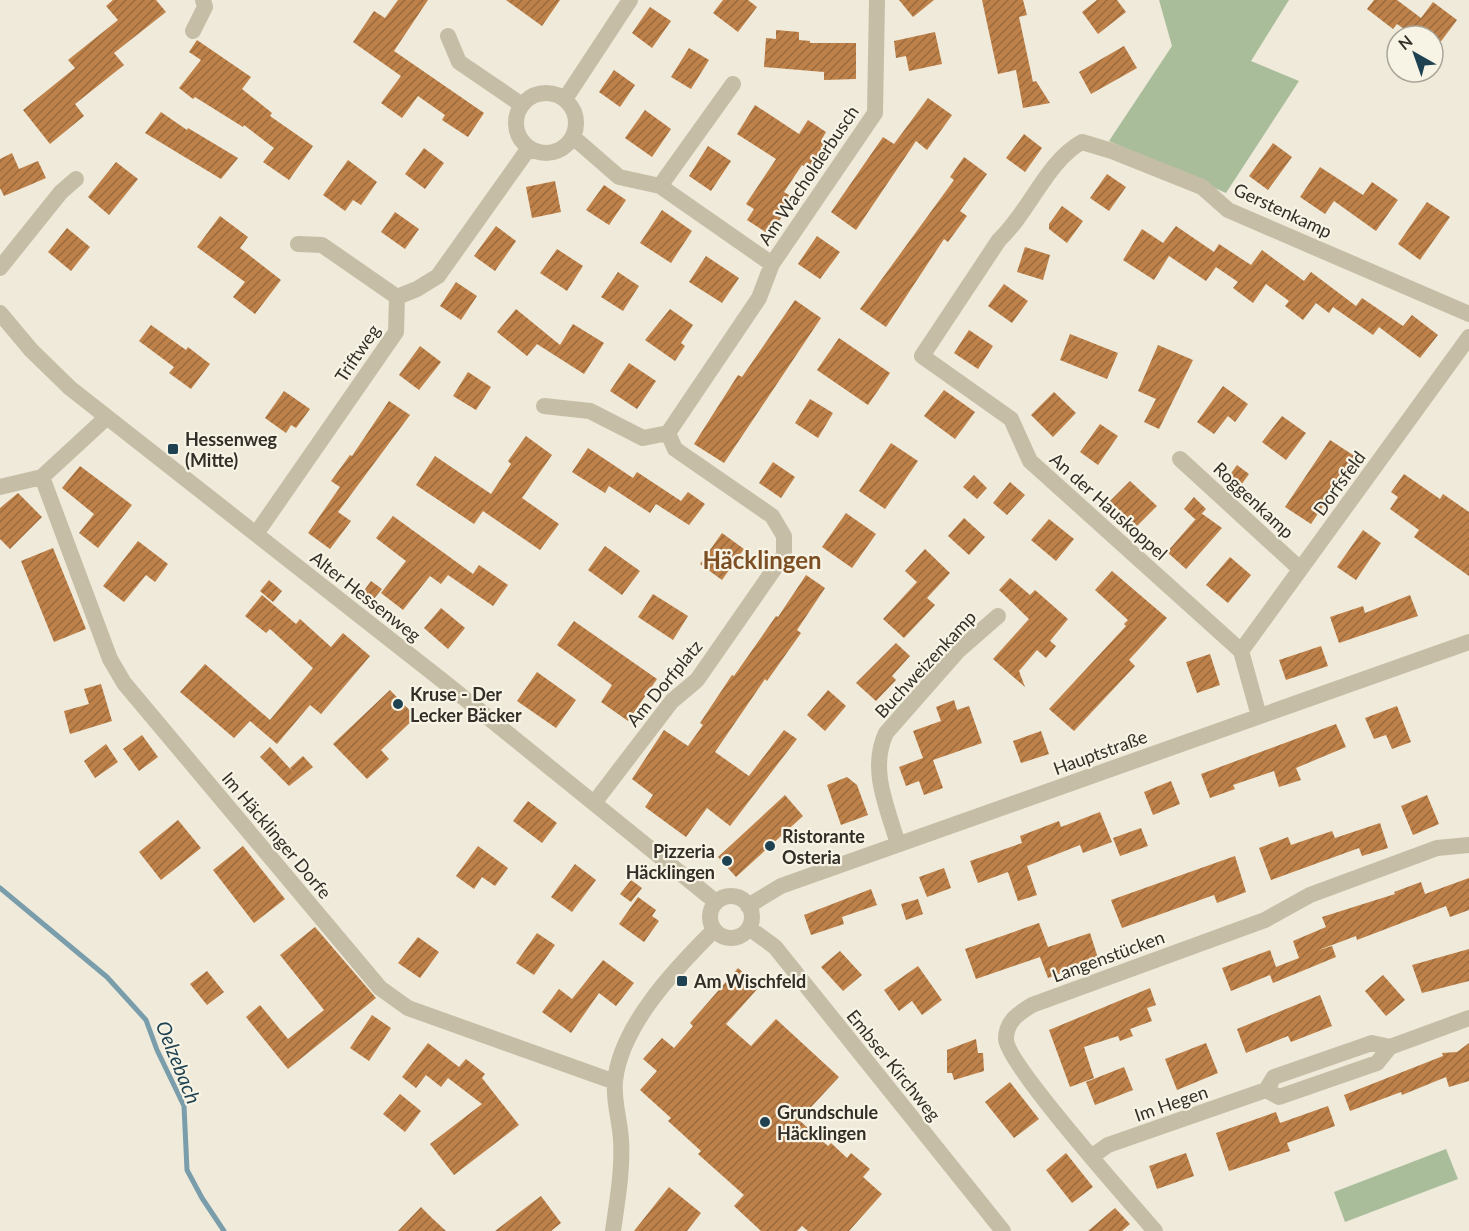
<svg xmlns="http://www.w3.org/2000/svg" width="1469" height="1231" font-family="Lato,sans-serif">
<defs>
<pattern id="building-hatch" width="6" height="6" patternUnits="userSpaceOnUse" patternTransform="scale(1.5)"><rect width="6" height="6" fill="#be8149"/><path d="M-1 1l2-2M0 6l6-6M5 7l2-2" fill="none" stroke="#9b6a3d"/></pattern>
</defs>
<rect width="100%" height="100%" fill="#efead9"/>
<path fill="#a9bd9a" d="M1159,0h130l-38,61 48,20 -73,112 -117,-52 63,-95z
M1446,1149l12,30 -113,43 -11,-30z"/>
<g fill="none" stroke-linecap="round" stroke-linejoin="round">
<path stroke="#7a9dab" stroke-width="5" d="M0,888l107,89 39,43 11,30 27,56 3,64 15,28 22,33"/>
</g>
<path fill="url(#building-hatch)" d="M113,0h43l10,12 -52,41 10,12 -49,39 9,12 -34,28 -27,-34 52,-42 -7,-8 50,-40 -12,-14z
M398,0h30l-34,51 90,62 -16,24 -26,-17 3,-5 -27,-19 -16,22 -21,-15 20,-27 -48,-34 21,-31 11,7z
M506,0h54l-18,26z
M723,0h25l9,7 -19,25 -25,-19z
M899,0h35l-21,17z
M982,0h41l4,15 -8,2 14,65 3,-1 14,22 -27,5 -7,-38 -18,4z
M1097,0h20l9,12 -28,22 -16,-22z
M1374,0h23l24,18 12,-16 24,18 -24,32v-16h-19l-17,-12 -4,5 -26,-20z
M650,7l21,14 -19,27 -20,-15z
M776,30l23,2v8l11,1v2h46v36l-32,1v-8l-60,-5 2,-29 10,1z
M935,32l7,32 -33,7 -3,-15 -10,2 -2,-17z
M197,40l54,37 -9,12 30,24 -2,3 43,30 -24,34 -26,-18 11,-14 -30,-23 -1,2 -48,-30 -2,2 -14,-11 22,-28 -12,-8z
M1124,46l13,22 -46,26 -12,-22z
M689,48l20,12 -18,29 -20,-12z
M614,70l21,15 -15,22 -21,-15z
M928,98l24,17 -25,35 -11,-9 -60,89 -25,-18 52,-75 11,7z
M755,105l44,29 9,-14 18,12 -4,7 8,5 -18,27 -10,-6 -18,27 10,6 -24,37 -23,-15 7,-11 -8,-5 30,-45 -39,-25z
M645,110l26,19 -19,28 -27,-19z
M161,112l26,18 1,-2 50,30 -17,21 -76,-46z
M1024,134l18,14 -17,24 -19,-14z
M1273,143l19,14 -24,33 -19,-14z
M708,146l23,15 -20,30 -22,-15z
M424,148l20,15 -19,26 -20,-15z
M12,153l7,16 19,-8 8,17 -42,18 -4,-8v-29z
M964,157l23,17 -27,37 7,5 -19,26 -4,-3 -58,88 -26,-18 94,-129 -4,-3z
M348,160l29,22 -16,23 -8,-5 -8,11 -22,-16z
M116,162l22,17 -29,36 -21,-18z
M1320,167l43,28 9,-13 26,18 -22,31 -42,-30 -9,13 -25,-17z
M1107,174l19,13 -17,24 -19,-13z
M555,181l6,31 -29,6 -6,-31z
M604,185l22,15 -17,25 -23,-15z
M1427,202l23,15 -30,43 -22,-16z
M1062,206l21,15 -16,22 -18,-14v-5z
M662,210l30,21 -21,32 -31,-20z
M395,212l24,17 -14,20 -24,-17z
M220,216l28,21 -8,11 41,32 -26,34 -22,-17 12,-15 -48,-35z
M496,226l20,15 -21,30 -21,-15z
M1176,226l38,26 5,-8 32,21 11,-15 42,31 7,-9 45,34 6,-8 41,28 9,-11 26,20 -18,23 -41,-31 -6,8 -40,-28 -4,6 -13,-10 -13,17 -18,-14 4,-5 -23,-17 -13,19 -20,-15 5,-6 -22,-15 -10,14 -37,-25 -15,24 -31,-20 19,-31 21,14z
M67,228l23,19 -19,24 -23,-19z
M817,236l23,16 -20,27 -22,-15z
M1025,247l25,8 -7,25 -26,-8z
M557,249l26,17 -16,25 -27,-18z
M706,256l33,22 -17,25 -33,-21z
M618,272l21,14 -16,25 -22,-14z
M456,282l21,14 -16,24 -21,-14z
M1004,284l24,17 -16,22 -24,-17z
M795,300l26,18 -97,145 -30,-19 44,-69 4,2z
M516,309l44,36 13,-21 31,19 -20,31 -47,-30 -10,12 -30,-24z
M670,309l23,16 -12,18 4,3 -10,15 -30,-21z
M151,325l35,25 2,-3 22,17 -19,25 -22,-16 5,-6 -35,-26z
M969,330l24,16 -15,23 -24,-16z
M1070,334l48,19 -11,26 -47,-19z
M839,338l51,35 -22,32 -51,-35z
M1158,345l35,15 -34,69 -15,-7 12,-23 -18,-8z
M420,346l21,16 -22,28 -20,-15z
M629,363l27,18 -19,28 -27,-18z
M468,372l23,15 -15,23 -23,-14z
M1223,386l25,18 -13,18 -7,-6 -14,18 -17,-12z
M944,390l31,22 -20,27 -31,-23z
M284,391l26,18 -14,19 -5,-3 -5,8 -21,-15z
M1054,392l22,21 -23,24 -22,-22z
M810,399l23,14 -15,25 -23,-15z
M389,401l21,14 -72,97 13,9 -21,28 -22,-16 32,-46 -9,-6 19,-26 2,1z
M1282,416l24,17 -20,27 -24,-18z
M1100,424l18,12 -20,29 -18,-13z
M526,436l26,19 -30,43 37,26 -19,26 -57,-39 -9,13 -58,-39 19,-29 56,38 20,-30 -3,-3z
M1330,440l26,17 -45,67 -26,-17z
M891,443l27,18 -33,48 -26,-18z
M588,448l45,30 4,-6 44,29 7,-9 17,12 -16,21 -33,-21 -6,9 -41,-27 -4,7 -33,-21z
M773,462l22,15 -14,21 -22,-15z
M1237,465l12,9 -8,11 -12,-9z
M80,466l52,39 -34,43 -19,-15 15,-19 -32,-26z
M1404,474l36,25 3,-5 26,18v64l-55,-39 5,-7 -29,-21 8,-12 -7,-5z
M974,475l13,13 -10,11 -14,-12z
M1130,481l27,25 -20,20 -27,-25z
M1010,482l15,13 -18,20 -14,-12z
M18,493l24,24 -32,32 -10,-10v-31z
M1194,497l12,12 -10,11 -12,-11z
M846,513l30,21 -24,34 -30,-21z
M1201,513l21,15 -36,41 -19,-17z
M393,516l80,58 6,-9 29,20 -15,21 -45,-31 -7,9 -11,-8 -27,34 -22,-17 25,-32 -30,-23z
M964,518l21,19 -16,18 -21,-19z
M1049,519l25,20 -18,22 -25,-21z
M1363,530l18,13 -25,37 -19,-13z
M722,533l22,16 -22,31 -22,-16z
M138,541l30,23 -13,18 -9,-7 -22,27 -21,-16z
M605,546l35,25 -18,24 -34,-25z
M53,548l33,81 -32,13 -33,-81z
M925,549l25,24 -23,25 8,7 -31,33 -21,-19 34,-37 -12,-11z
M1230,557l21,18 -23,28 -22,-18z
M1112,571l55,47 -38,42 6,6 -61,65 -25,-22 77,-83 -2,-2 4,-4 -33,-30z
M806,575l19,13 -28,42 4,3 -34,48 -2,-2 -50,73 34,24 35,-46 13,9 -67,87 -23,-18 -21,29 -41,-30 8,-12 -21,-16 32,-49 24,16 15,-21 -3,-2 32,-48 2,1 42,-60 2,1z
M1010,578l20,17 5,-5 33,29 -18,22 6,5 -10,12 -9,-8 -18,21 6,16 -32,-28 36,-40 -30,-29z
M269,580l13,11 -9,11 -13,-11z
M371,581l11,8 -9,11 -10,-8z
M653,594l35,22 -15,24 -35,-23z
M262,595l34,29 4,-5 31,28 12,-14 27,23 -49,58 -11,-9 -33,39 -27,-23 -16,17 -54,-46 25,-28 65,56 43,-52 -43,-39 -4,4 -21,-17z
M1410,595l8,21 -79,27 -9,-26 33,-11 2,7z
M441,608l24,20 -17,21 -24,-21z
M574,621l83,58 -29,42 -27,-19 11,-17 -55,-40z
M896,643l14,13 -18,20 4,4 -20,21 -20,-18z
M1321,646l7,20 -42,14 -7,-20z
M1210,654l10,31 -23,8 -11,-31z
M537,672l39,28 -20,28 -39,-27z
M101,684l11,37 -42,13 -6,-23 25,-7 -5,-15z
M390,690l26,27 -35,33 8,9 -22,20 -34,-35z
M828,690l18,16 -21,25 -18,-16z
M954,700l3,10 12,-4 13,37 -49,17 10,28 -19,7 -5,-14 -13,5 -7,-19 24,-9 -10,-27 28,-10 -5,-14z
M1397,706l14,36 -19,7 -6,-14 -12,4 -9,-21z
M1336,724l10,23 -50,21 5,12 -22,7 -5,-16 -41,14 2,4 -25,9 -9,-24z
M1041,731l8,23 -28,9 -8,-22z
M142,735l16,22 -19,14 -16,-22z
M106,744l12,18 -23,16 -11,-17z
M270,747l26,28 -6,-7 13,-12 10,11 -24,19 -29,-29z
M847,777l10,8 11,30 -27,10 -14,-40z
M1171,781l9,23 -27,11 -9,-23z
M785,795l18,21 -67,61 -18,-20z
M1427,795l12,29 -26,11 -12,-29z
M528,801l29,22 -15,20 -29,-22z
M1100,812l12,30 -29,11 -3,-8 -53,21 10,29 -19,6 -10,-29 -30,11 -8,-22 52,-18 -2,-7 39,-15 2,6z
M178,820l23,28 -40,32 -22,-28z
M1380,823l8,25 -26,8 -3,-8 -88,32 -12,-32 29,-11 3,8 41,-14 3,7z
M1141,828l7,18 -28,10 -7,-18z
M243,846l42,53 -31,24 -41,-53z
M478,846l30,22 -13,18 -13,-9 -8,12 -18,-13z
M1235,856l11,36 -29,11 -3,-8 -92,33 -11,-28z
M575,864l21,16 -24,32 -21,-15z
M944,868l7,20 -24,9 -8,-20z
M1469,878v32l-19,7 -4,-11 -89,34 -1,-4 -40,15 16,-5 4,11 -63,26 -3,-8 -39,16 -9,-23 48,-18 6,17 23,-9 -6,-17 33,-14 -4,-10 73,-23 -1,-2 27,-10 4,12z
M631,880l11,8 -11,14 -11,-8z
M871,889l6,16 -35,12 2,7 -33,11 -7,-20z
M638,897l18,13 -4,6 7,5 -15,21 -25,-18z
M918,899l5,15 -17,6 -5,-16z
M1039,923l9,24 42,-14 8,25 -33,11 1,2 -18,7 -8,-21 -64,22 -11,-30z
M315,927l61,71 -88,71 -42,-52 14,-12 28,34 36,-29 -44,-55z
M537,933l18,12 -21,30 -18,-12z
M418,937l21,15 -19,26 -22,-15z
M1469,949v32l-47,12 -10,-28z
M840,951l22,24 -19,16 -22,-24z
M603,960l31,23 -18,23 -17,-13 -28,40 -29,-21 17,-23 13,10z
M918,966l24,34 -20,15 -10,-14 -13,10 -15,-21z
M738,968l21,19 -33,37 25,22 25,-27 63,58 -40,43 29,26 3,-3 16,15 4,-5 19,16 -7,8 19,17 -33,37h-41l-6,-5 -5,5h-36l-27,-25 10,-11 -46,-41 3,-3 -33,-30 3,-3 -31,-28 17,-19 -14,-12 19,-21 12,10 19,-22 -3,-3z
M207,971l17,21 -17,13 -17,-21z
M1383,975l22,25 -19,16 -21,-25z
M1150,988l6,17 -9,3 5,13 -22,8 3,7 -13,5 -2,-5 -34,11 10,31 -24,9 -21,-57z
M1320,995l12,31 -41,16 -3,-6 -42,17 -9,-24z
M372,1015l19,13 -22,33 -19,-13z
M976,1039l2,14h5l1,18 -30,9 -2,-7h-5v-23z
M428,1043l31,24 7,-8 19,15 -3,4 37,47 -65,50 -24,-31 52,-40 -34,-26 -7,9 -15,-12 -10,13 -14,-11z
M1206,1043l12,30 -41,17 -12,-31z
M1469,1043v38l-20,6 -3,-10 -44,18 -1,-3 -51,19 -6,-16 99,-39 -1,-3 15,-1z
M1124,1067l9,23 -38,15 -9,-23z
M1010,1082l29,37 -25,19 -29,-36z
M400,1094l21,17 -16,21 -22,-18z
M1328,1106l7,20 -48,17 3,8 -61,20 -13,-38 60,-21 4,11z
M1066,1153l27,34 -21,16 -26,-33z
M1186,1153l8,23 -37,13 -8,-23z
M669,1187l32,26 -14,18h-53z
M541,1196l20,27 -10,8h-56z
M421,1207l12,12 13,12h-48z
M1115,1208l15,16 -8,7h-34z"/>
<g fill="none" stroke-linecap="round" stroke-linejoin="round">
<path stroke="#c6bda6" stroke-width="16" d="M193,31l12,-24 -2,-7
M448,36l11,26 63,43
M516 123a30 30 0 1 1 60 0a30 30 0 1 1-60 0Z
M565,99l65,-99
M573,137l46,40 41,9 112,78
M660,186l73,-102
M298,244l24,1 75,52
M0,268l61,-76 15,-13
M0,313l31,37 39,38 378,297 268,217
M544,406l46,5 53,27 25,-5
M1180,459l120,110
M42,477l68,182 14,24 256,305 28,20 207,74
M0,487l42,-10 65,-60
M256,534l140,-202 1,-35 20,-8 21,-13 91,-128
M1241,651l228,-314
M1259,716l-18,-65 -211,-190 -19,-42 -89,-63 77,-116c30,-28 49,-80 83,-98l30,9 90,36 26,23 241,104
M594,803l78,-102 25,-21 87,-125v-19l-12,-20 -97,-67 -7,-16 91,-135 13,-34 103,-151 2,-113
M898,844c-11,-37 -29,-75 -12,-111l72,-82 40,-35
M710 917a21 21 0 1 1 42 0a21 21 0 1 1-42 0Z
M748,906l33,-20 688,-244
M749,928l26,19 228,284
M1266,1090l8,-13 98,-34 18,4
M1091,1157l17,-12 158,-55 13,7 98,-34 13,-16 79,-29
M613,1231c4,-29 10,-61 8,-91 -1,-19 -8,-40 -6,-59 6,-56 61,-113 99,-151
M1155,1231c-23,-27 -149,-168 -149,-192 0,-18 13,-26 26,-34l233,-85 45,-25 127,-47 32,-3"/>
</g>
<g fill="#1f4252" stroke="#f8f4e5" stroke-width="2">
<rect x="167" y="443" width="12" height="12" rx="3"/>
<circle cx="398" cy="704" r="6"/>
<circle cx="770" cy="846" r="6"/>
<circle cx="727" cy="861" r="6"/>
<rect x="676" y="975" width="12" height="12" rx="3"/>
<circle cx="765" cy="1122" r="6"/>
</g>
<g text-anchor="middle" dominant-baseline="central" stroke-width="4.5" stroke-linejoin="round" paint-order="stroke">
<g font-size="18" fill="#332e27" stroke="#f8f4e5">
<text transform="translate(808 175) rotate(-56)">Am Wacholderbusch</text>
<text transform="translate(1283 210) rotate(25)">Gerstenkamp</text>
<text transform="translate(357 353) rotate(-56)">Triftweg</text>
<text transform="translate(1339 483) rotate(-54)">Dorfsfeld</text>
<text transform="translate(1254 500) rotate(43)">Roggenkamp</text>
<text transform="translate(1109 506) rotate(42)">An der Hauskoppel</text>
<text transform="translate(366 596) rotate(38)">Alter Hessenweg</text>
<text transform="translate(925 664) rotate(-47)">Buchweizenkamp</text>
<text transform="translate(664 683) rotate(-50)">Am Dorfplatz</text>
<text transform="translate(1100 752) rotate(-20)">Hauptstraße</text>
<text transform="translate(277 835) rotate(50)">Im Häcklinger Dorfe</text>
<text transform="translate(1108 956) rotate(-20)">Langenstücken</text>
<text transform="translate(894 1065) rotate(51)">Embser Kirchweg</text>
<text transform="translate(1171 1103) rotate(-19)">Im Hegen</text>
</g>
<g font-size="18" font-weight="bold" fill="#332e27" stroke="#f8f4e5" text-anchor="start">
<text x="185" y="439">Hessenweg<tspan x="185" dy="21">(Mitte)</tspan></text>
<text x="410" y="694">Kruse - Der<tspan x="410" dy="21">Lecker Bäcker</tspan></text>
<text x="782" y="836">Ristorante<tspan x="782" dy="21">Osteria</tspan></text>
<text x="715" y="851" text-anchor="end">Pizzeria<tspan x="715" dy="21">Häcklingen</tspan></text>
<text x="694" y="981">Am Wischfeld</text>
<text x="777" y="1112">Grundschule<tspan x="777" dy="21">Häcklingen</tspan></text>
</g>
<g font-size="20" font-style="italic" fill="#1f4252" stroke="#f8f4e5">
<text transform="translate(179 1062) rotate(68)">Oelzebach</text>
</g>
<g font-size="24" font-weight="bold" fill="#7d4f25" stroke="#f8f4e5">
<text x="762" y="559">Häcklingen</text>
</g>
</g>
<g transform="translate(1415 54) rotate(320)"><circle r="28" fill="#f8f4e5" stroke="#a9a599" stroke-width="1.5"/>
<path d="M0-4.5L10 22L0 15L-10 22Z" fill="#1f4252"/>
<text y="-9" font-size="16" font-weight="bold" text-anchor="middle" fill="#332e27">N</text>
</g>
</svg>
